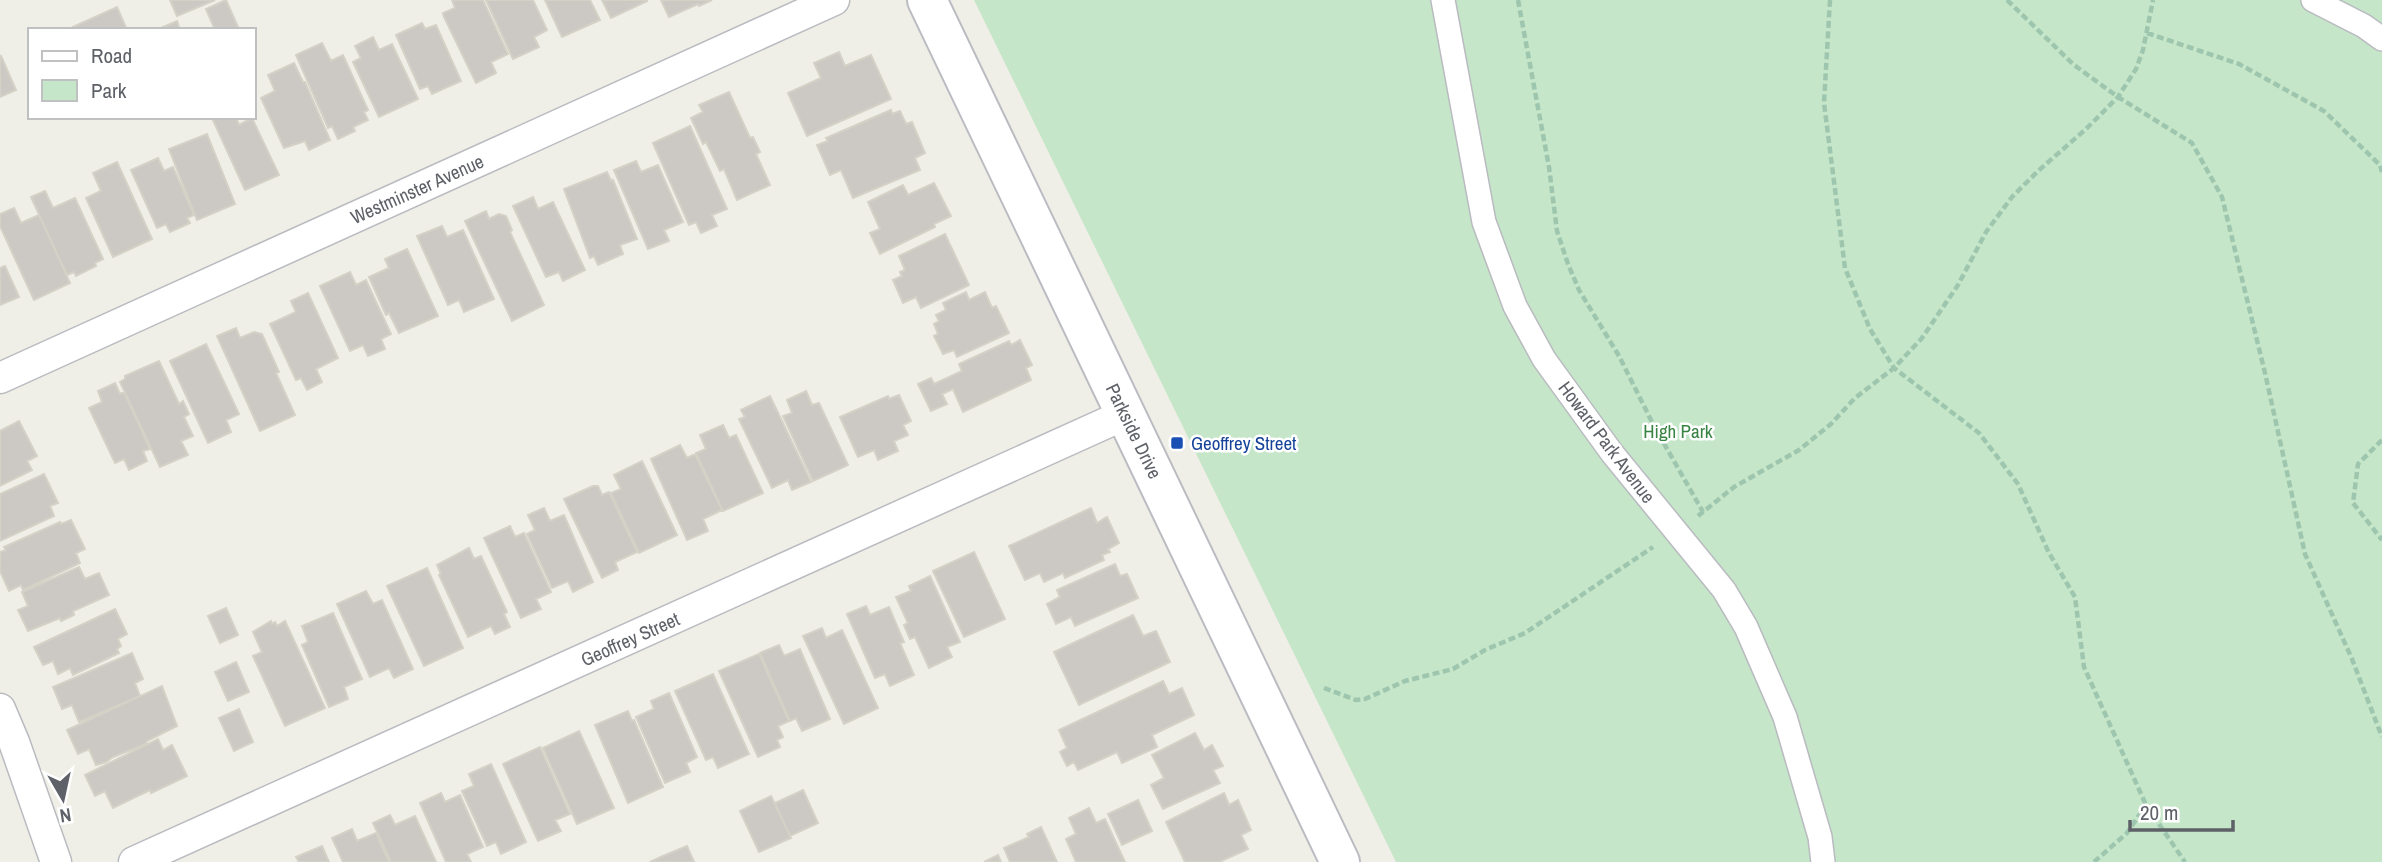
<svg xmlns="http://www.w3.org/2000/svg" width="2382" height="862" font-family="'Archivo Narrow',sans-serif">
<rect width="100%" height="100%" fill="#f0efe7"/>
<path fill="#c5e6c8" d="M974,0h1408v862h-986z"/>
<path fill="#ccc9c4" stroke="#d4d1c6" stroke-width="2" d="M170,0h45l-38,16z
M226,0l13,29 -2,1h-22l-9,-21z
M452,0h31l25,54 -17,8 5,11 -20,10 -32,-66 -1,-4 12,-5z
M486,0h47l14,30 -13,7 5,10 -26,12z
M545,0h45l10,20 -38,17z
M602,0h45v1l-36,17z
M661,0h51l-13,6 -1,-2 -29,13z
M117,7l10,23h-52l-2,-3z
M177,21l3,9h-19v-2z
M422,23l3,6 11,-4 25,56 -29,13 -4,-8 -8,3 -24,-54z
M373,37l6,13 13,-6 26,55 -39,18 -26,-55 8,-4 -6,-12z
M322,43l9,18 12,-6 25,55 -4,2 4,8 -15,7 2,4 -17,8 -6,-13 -4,2 -32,-73z
M839,52l6,14 26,-11 20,44 -84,37 -19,-43 33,-15 -7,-15z
M1,56l15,34 -16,7v-40z
M294,63l9,19h2l25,58 -21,10 -4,-9 -21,7 -23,-50 14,-7 -7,-16z
M729,92l21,46 3,-1 7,15 -4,2 14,31 -33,15 -13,-31 -4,2 -14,-29 -3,2 -12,-26 12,-6 -4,-7z
M891,110l1,4 8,-3 6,13 6,-2 13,31 -10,5 5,12 -67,28 -12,-28 -11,5 -13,-30 11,-4 -2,-3z
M214,117h22l3,8 13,-7 27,57 -34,15 -33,-72z
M690,126l37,83 -15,6 5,11 -16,7 -5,-11 -7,3 -36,-82z
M207,134l28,70 -38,16 -28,-71z
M158,158l6,13 9,-4 21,48 -7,3 3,5 -20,9 -4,-8 -9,4 -26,-58z
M636,161l5,11 17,-7 25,57 -19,8 5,11 -21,8 -34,-79z
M117,162l35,77 -39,18 -27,-59 15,-7 -8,-18z
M607,172l4,9 2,-1 24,59 -17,6 3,9 -25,11 -4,-9 -4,2 -26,-69z
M934,183l17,33 -17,8 1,3 -55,27 -10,-21 10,-4 -12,-27 35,-17 5,10z
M45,191l8,17 22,-10 28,61 -8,4 1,3 -20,10 -2,-4 -7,3 -36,-78z
M533,197l5,12 15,-7 32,68 -22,11 -4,-9 -13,5 -33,-71z
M14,208l7,15 18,-8 31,68 -36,17 -34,-74v-12z
M486,211l3,8 10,-5 7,2 6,14 -2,2 34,73 -32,16 -47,-100z
M442,226l5,11 16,-7 31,69 -30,13 -5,-12 -11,5 -31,-69z
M945,234l24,51 -48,23 -5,-11 -13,6 -10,-23 9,-4 -2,-4 5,-2 -6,-14z
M407,249l31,67 -39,17 -10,-20 -3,2 -17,-38 20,-9 -4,-9z
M5,266l14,31 -19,8v-37z
M350,272l6,13 10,-5 25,54 -10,5 4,10 -17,7 -5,-11 -13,6 -30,-65z
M966,292l3,8 16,-8 7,16 4,-2 13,27 -52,24 -3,-7 -11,4 -9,-18 4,-2 -4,-10 5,-3 -3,-6 10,-5 -3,-7z
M308,293l30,65 -22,11 6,13 -15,8 -6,-12 -5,2 -26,-56 26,-12 -5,-11z
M236,328l4,10 14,-6 8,2 17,38 -3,1 19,42 -35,16 -43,-95z
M1020,340l12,25 -6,3 5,12 -68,32 -10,-23 -11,5 5,10 -16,7 -13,-27 13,-6 3,6 28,-13 -3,-7 50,-23 2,4z
M206,344l33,70 -13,6 5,12 -23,11 -38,-82z
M159,361l20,43 4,-3 6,13 -5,3 9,19 -12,5 7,14 -28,12 -40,-85 5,-3v-3z
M115,383l5,11 4,-2 26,57 -7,2 4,10 -18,9 -5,-11 -9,4 -26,-55 13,-6 -4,-11z
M806,391l6,14 7,-2 29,62 -35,16 -30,-65 9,-3 -5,-13z
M899,395l12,26 -8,4 5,10 -14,6 4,10 -20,9 -4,-10 -16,7 -18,-40 48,-21 1,3z
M770,396l41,86 -19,8 -4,-10 -16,8 -33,-69 6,-2 -4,-7z
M19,421l18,35 -10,5 5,9 -32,16v-55z
M723,425l6,13 7,-3 27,58 -40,18 -27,-58 10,-4 -6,-14z
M680,445l7,13 8,-4 27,56 -19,9 5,12 -21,9 -36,-81z
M642,461l35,74 -38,18 -28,-60 10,-4 -7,-14z
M44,474l14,29 -8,3 4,10 -54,25v-47z
M593,486h5l4,9 7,-3 28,60 -22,10 3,8 -16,8 -38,-79z
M544,508l6,13 14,-6 29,67 -20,10 -5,-11 -16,7 -25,-54 8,-4 -7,-15z
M1091,508l6,15 10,-6 12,26 -11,6 2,3 -8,3 2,5 -39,18 -2,-5 -19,9 -4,-9 -15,7 -16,-34z
M71,520l14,29 -9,4 4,10 -57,27 -2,-5 -12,6 -9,-20v-19l6,-2 -2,-3 56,-25 1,2z
M510,526l5,11 9,-4 27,59 -15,7 5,10 -20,9 -37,-80z
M469,548l5,11 7,-3 26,56 -3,2 6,13 -15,7 -4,-8 -23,11 -29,-62 2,-1 -4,-9z
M974,552l31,67 -41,18 -31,-66z
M1115,564l5,12 7,-2 11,24 -63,28 -4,-9 -15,7 -9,-20 13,-7 -3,-7z
M79,567l6,12 14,-6 10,22 -36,16 1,4 -13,6 -1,-3 -32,13 -10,-21 10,-4 -6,-14z
M427,568l36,80 -39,18 -37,-80z
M930,576l30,66 -13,5 5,10 -23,11 -14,-31 -5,2 -6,-14 4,-2 -12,-26 15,-6 -2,-5z
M366,591l7,13 9,-4 31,69 -19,9 -5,-10 -19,9 -33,-73z
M866,606l4,9 19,-8 15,35 -4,1 14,32 -24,11 -5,-12 -10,4 -28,-64z
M226,608l12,27 -18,8 -12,-27z
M115,609l12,25 -9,5 3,7 -4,3 2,4 -46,22 -3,-7 -12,6 -5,-13 -10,4 -9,-18z
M333,613l29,66 -18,8 4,12 -19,8 -27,-62 6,-3 -6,-16z
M1133,615l10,21 13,-5 14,31 -91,43 -25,-53z
M271,621l1,3 3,-2 2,4 8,-5 40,87 -40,18 -32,-70 9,-4 -9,-20z
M822,628l4,10 16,-8 36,78 -34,16 -41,-88z
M779,645l5,11 16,-7 30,70 -28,12 -6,-13 -6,3 -30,-68z
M132,653l11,26 -8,4 5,13 -61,26 -7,-17 -10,4 -9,-22z
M759,654l30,67 -11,5 5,11 -6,3 3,7 -22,10 -39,-86z
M236,662l13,30 -21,9 -13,-29z
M713,674l36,80 -31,14 -5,-11 -7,3 -31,-69z
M1163,681l6,13 13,-6 12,27 -42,20 5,12 -35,16 -5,-11 -39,18 -4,-8 -7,4 -7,-14 7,-4 -8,-18z
M162,686l15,40 -30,15 -1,3 -33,13 -7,5 -10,3 -7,-16 -11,5 -11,-24z
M669,693l28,64 -11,6 4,9 -25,11 -29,-66 18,-8 -3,-8z
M239,709l14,33 -19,9 -15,-33z
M628,711l4,10 2,-1 29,67 -35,16 -33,-78z
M579,731l35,77 -37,16 -34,-76z
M1195,733l9,17 8,-5 11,21 -10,4 7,13 -57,26 -12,-24 13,-7 -12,-23z
M158,739l5,11 9,-5 15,31 -36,17 -1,-3 -37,18 -8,-17 -10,5 -10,-21z
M540,747l30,67 -15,6 6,11 -23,10 -35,-77z
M491,764l35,78 -25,12 -5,-12 -9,4 -25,-55 12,-5 -5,-12z
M803,790l15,33 -28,13 -15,-33z
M441,793l4,9 15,-7 23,52 -16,7 4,8h-25l-26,-59z
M1224,793l5,12 9,-5 13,30 -10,5 7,14 -29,13h-34l-19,-40z
M771,796l20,42 -32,14 -19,-41z
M1138,800l14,31 -30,14 -14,-31z
M1089,808l7,15 9,-4 20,43h-49l-10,-23 10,-5 -7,-16z
M390,815l5,10 20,-9 21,46h-45l-18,-39z
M1041,827l16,35h-47l-6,-14 25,-11 -2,-3z
M352,829l5,12 19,-8 13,29h-46l-11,-24z
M322,846l7,16h-30l-3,-5z
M687,846l7,16h-44l13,-6z
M998,855l3,7h-17z"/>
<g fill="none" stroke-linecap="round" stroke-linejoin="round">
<g stroke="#b9bbc0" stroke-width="26">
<path id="pedestrian" d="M1443,0l41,222 31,84 29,53 68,94 112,137 22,37 39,90 35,120 3,25
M2313,0l51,26 18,13"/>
</g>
<g stroke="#b9bbc0" stroke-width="33">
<path id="minor" d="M0,378l834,-378
M0,709l14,33 42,120
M134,862l992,-448"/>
</g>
<g stroke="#babcc2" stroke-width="42">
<path id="secondary" d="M927,0l413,862"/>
</g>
<path stroke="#9ec6ae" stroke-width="4.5" stroke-dasharray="7 3.5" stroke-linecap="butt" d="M1518,0l31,167 8,64 11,33 11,26 40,66 35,70 49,86
M1830,0l-6,103 21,165 25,61 24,39 85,65 39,51 31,69 26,44 9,70 62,138 39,57
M2007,0l67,65 44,32 74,46 30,54 43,176 40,181 47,105 30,78
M2147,33l92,31 85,47 56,54 2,7
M2382,440l-24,24 -5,39 29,37
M1698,516l36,-29 65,-37 32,-26 24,-26 39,-30 28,-30 36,-53 28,-53 26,-35 26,-26 48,-42 32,-32 18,-28 7,-19 10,-50
M1324,688l32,12 9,-1 40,-18 48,-12 32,-19 40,-17 128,-86
M2094,862l33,-29 19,-28"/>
<use href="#pedestrian" stroke="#fff" stroke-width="23"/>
<use href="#minor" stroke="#fff" stroke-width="30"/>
<use href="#secondary" stroke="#fff" stroke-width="38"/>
</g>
<rect fill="#1a4fb4" stroke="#fff" stroke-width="2.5" x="1170" y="436" width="14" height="14" rx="3.5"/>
<g text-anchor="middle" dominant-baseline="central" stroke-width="5" stroke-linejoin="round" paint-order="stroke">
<g font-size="19" fill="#5e6167" stroke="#fff">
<text transform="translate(417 189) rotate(-24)">Westminster Avenue</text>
<text transform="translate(1134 431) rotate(64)">Parkside Drive</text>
<text transform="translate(1607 442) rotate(53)">Howard Park Avenue</text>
<text transform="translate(630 639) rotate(-24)">Geoffrey Street</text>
</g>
<g font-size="19" fill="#398342" stroke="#fff">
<text x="1678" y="431">High Park</text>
</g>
<g font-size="19" fill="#164399" stroke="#fff" text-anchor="start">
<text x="1191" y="443">Geoffrey Street</text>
</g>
</g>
<rect x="28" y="28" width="228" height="91" fill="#ffffff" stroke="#bfc0c2" stroke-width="2"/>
<rect x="42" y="51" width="35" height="10" fill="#ffffff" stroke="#bfc0c2" stroke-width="2"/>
<text x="91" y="63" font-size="21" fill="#5e6167">Road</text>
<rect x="42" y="80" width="35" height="21" fill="#c5e6c8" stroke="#bfc0c2" stroke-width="2"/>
<text x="91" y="98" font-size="21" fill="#5e6167">Park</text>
<g transform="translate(63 799) rotate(171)" stroke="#ffffff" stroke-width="5" paint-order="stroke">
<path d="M0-5L12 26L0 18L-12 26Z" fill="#5e6167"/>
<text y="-10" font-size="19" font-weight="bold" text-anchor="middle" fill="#5e6167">N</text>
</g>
<path d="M2130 820v10h103v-10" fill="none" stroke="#5e6167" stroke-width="3.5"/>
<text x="2140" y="820" font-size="21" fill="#5e6167" stroke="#ffffff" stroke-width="5" paint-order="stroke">20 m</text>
</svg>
